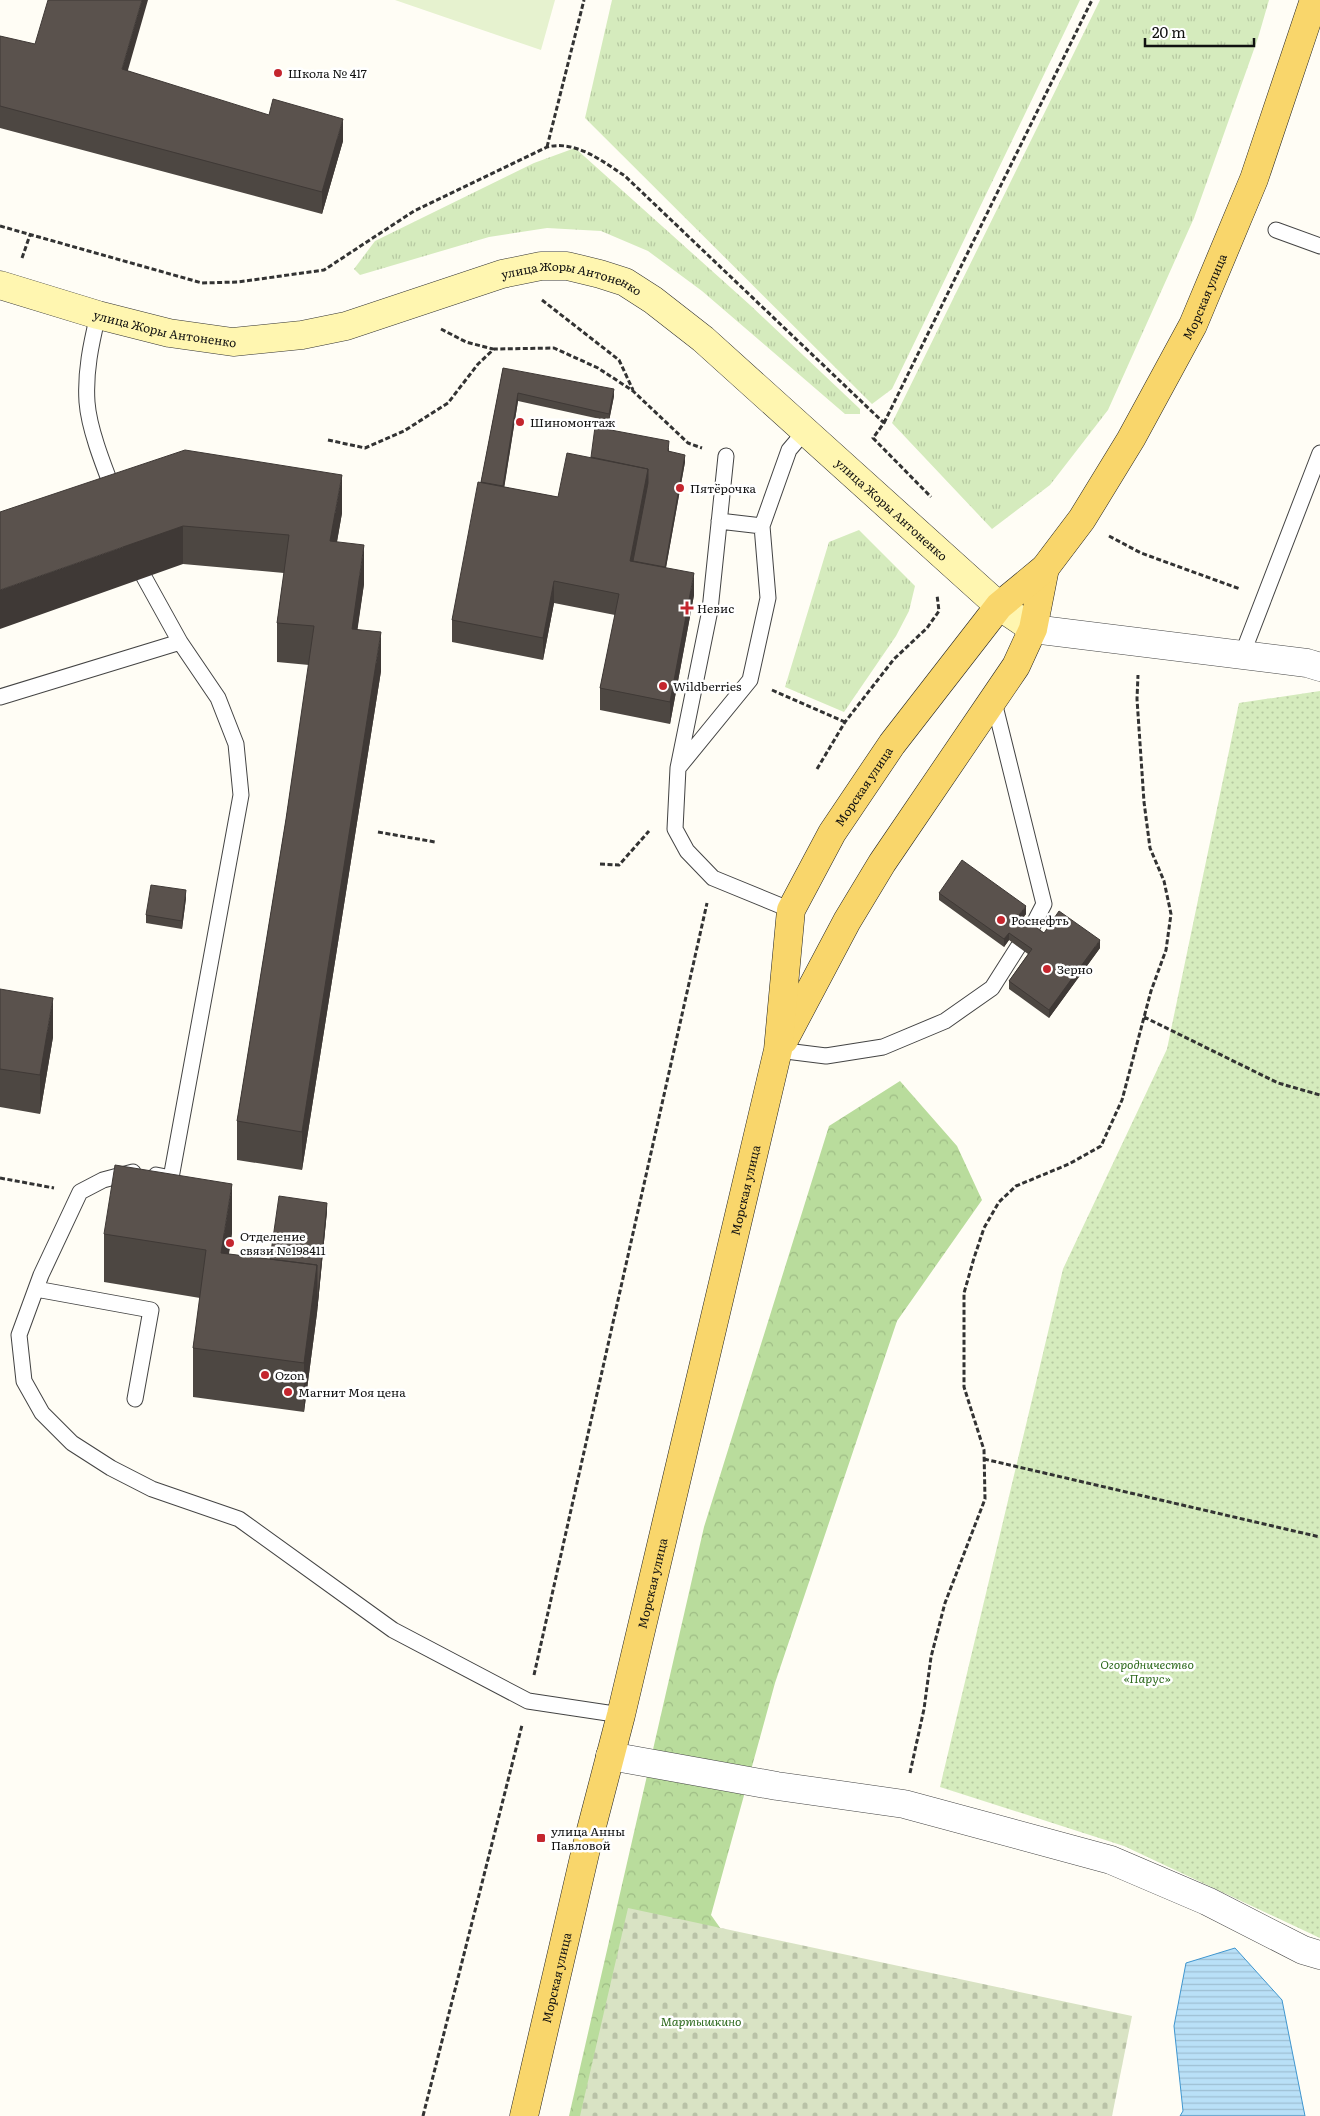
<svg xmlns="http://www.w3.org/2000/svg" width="1320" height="2116" font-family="Literata,serif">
<defs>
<pattern id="grass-tufts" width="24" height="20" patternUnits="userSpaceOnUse" patternTransform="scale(1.25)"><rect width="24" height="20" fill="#d5ebbd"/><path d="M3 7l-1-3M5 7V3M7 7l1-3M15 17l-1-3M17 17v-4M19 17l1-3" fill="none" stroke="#b6c8a1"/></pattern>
<pattern id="forest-crowns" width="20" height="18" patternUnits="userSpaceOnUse" patternTransform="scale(1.25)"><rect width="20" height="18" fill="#b9dc9c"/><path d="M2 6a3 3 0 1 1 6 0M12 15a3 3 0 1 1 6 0" fill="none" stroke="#9ebc85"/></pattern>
<pattern id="cemetery-stones" width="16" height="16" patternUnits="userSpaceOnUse" patternTransform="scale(1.25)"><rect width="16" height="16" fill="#d9e3c4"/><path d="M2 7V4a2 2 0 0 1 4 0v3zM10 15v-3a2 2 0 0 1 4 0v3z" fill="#b9c2a7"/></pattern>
<pattern id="garden-dots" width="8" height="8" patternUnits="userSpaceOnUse" patternTransform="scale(1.25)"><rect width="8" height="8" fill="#d5ebbd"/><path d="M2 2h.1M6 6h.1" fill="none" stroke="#b6c8a1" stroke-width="1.8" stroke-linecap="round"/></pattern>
<pattern id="water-rules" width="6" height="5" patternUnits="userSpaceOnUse" patternTransform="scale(1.25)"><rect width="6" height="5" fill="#b9e0f7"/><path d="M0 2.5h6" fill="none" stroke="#9ebfd3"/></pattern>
</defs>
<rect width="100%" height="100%" fill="#fffdf5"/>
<path fill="url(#grass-tufts)" d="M612,0h468l-188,389 -20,15 -287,-286z
M1100,0h169l-11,38 -64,180 -86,192 -58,75 -58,44 -100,-106z
M575,148l175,157 110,104v5h-15l-143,-123 -54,-40 -47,-20 -54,-3 -58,9 -129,38 -6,-6 21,-28 159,-78z
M859,530l56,56 -6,25 -13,25 -52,76 -59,-25 44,-145z"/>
<path fill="url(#forest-crowns)" d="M900,1081l57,65 25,54 -85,121 -122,362 -64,232 48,68 249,133h-439l135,-589 125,-401z"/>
<path fill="url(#cemetery-stones)" d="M628,1908l504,108 -20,100h-532z"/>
<path fill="url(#garden-dots)" d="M1320,691v1247l-196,-92 -184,-59 123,-518 104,-220 72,-346z"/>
<path fill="#e6f2cf" d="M395,0h160l-14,50z"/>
<path fill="url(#water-rules)" stroke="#3f96cf" d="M1235,1948l47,52 23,116h-125l3,-5 -9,-85 12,-63z"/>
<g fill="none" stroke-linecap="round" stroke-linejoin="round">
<g stroke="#444" stroke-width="17">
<path id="lane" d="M1276,230l44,16
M98,315c-7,29 -13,57 -11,87 2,28 18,67 28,93
M726,456l-16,154 -32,158 -3,61 12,22 26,27 78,32
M719,521l43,5
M144,577l36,65
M1242,655l78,-202
M0,697l180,-55 38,56 18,46 5,51 -70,383 -15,-3
M993,698l51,206 -14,27
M679,767l71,-87 18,-82 -6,-72 27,-76 17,-20
M778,1050l48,6 57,-9 62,-26 47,-33 26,-41
M133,1172l-30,8 -23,12 -39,83 -22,60 5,46 18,32 30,30 39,25 41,21 87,30 154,111 135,71 93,14
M36,1289l115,21 -16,89"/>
</g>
<g stroke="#444" stroke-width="29">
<path id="street" d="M1033,629l274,34 13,4
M610,1756l167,30 127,18 207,56 96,41 96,49 17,5"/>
</g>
<g stroke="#333" stroke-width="29">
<g id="secondary">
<path id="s1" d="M0,285l98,30 71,18 64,9 69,-7 44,-9 156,-52 39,-8h26l33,8 25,8 28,18 50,39 296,267 34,23"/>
</g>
</g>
<g stroke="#222" stroke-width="29">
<g id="primary">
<path d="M784,1040l63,-119 35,-58 134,-197 17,-37 12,-61"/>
<path id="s2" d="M524,2116l62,-267 35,-134 157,-665 13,-140 41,-77 60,-89 107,-138 46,-38 37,-49 49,-80 62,-114 61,-146 60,-179"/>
</g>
</g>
<path stroke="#333" stroke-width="3" stroke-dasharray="5 2.5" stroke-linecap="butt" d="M547,147l37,-147
M0,226l202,57 36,-1 86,-12 90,-59 133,-64c29,-7 55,14 78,29l259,247 -11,15 58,59
M22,258l8,-23
M542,300l77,60 14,30
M441,329l25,13 27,7
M884,423l208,-423
M328,440l37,8 39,-17 44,-28 30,-39 16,-15 60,-1 44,20 35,23 55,52 14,5
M1109,536l32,17 99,36
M772,690l73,32
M817,769l28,-47 49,-63 33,-31 12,-17 -2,-16
M378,832l57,10
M600,864l19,1 30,-34
M1144,1017l134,66 42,12
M0,1178l54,10
M984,1459l336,78
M534,1675l173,-772
M910,1773l14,-64 7,-52 14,-54 40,-104 -1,-49 -20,-63v-94l10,-35 10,-30 15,-26 17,-16 53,-22 32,-18 21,-46 29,-109 15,-41 5,-36 -7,-33 -14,-33 -6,-46 -7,-103 1,-24
M423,2116l99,-391"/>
<use href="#lane" stroke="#fff" stroke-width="15"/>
<use href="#street" stroke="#fff" stroke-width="28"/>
<use href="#secondary" stroke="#fff6b0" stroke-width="28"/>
<use href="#primary" stroke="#f9d66b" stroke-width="28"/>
</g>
<path fill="#4d4742" d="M0,36l128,35 215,70 -21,73 -322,-86z
M503,368l111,28 -5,25 -91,-20 -14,86 54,10 33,-40 78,-9v3l16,11 -19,106 28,27 -24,129 -70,-14v-22l15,-73 -61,-12 -11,57 -91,-18v-22l29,-138z
M0,512l342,1 -5,29 27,42 -7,46 24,41 -79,499 -65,-10v-39l49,-302 23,-154 -32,-3v-39l7,-50 -101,-9z
M939,893l87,21 -3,4 21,15 56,15 -51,70 -40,-29v-8l19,-27 -19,-14 -5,7 -65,-47z
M186,898l-4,31 -36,-6v-8z
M0,989l53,48 -13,77 -40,-7z
M327,1211l-10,102 -13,99 -111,-15v-49l7,-50 -96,-16v-48l128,-1 -3,21 41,5z"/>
<path fill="#3f3936" d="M142,0h6l-26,91v-22z
M343,119v22l-21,73v-22z
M614,389v7l-5,25v-7z
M518,393v8l-17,107v-8z
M685,455v7l-23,127v-8z
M648,469v22l-17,84 -1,-14z
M342,475v38l-12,67v-39z
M183,526v38l-183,65v-39z
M364,545v39l-12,84v-39z
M694,573v22l-24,129v-22z
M554,581v22l-11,57v-22z
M381,632v39l-79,499v-38z
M186,890v8l-4,31v-8z
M1026,906v8l-7,9v-8z
M1009,933v7l-5,7v-8z
M1100,940v8l-51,70v-8z
M53,998v39l-13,77v-39z
M232,1184v49l-11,68v-48z
M327,1203v8l-10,102 -13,99v-49l13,-98z"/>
<path fill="#5a524d" stroke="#3f3936" d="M48,0h94l-20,69 147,46 4,-16 70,20 -21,73 -322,-86v-70l35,8z
M503,368l111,21 -5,25 -91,-21 -15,93 -22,-4z
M595,427l74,14 -1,10 17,4 -20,112 -32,-6 15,-78v-14l-57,-12z
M185,450l157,25 -12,66 34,4 -12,84 29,3 -79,500 -65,-11 49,-302 28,-193 -37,-3 12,-88 -106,-9 -183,64v-78z
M567,453l81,16 -18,92 64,12 -24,129 -70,-14 19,-94 -65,-13 -11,57 -91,-18 26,-138 80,15z
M962,860l64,46 -7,9 25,18 15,-22 41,29 -51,70 -40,-29 23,-32 -23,-16 -5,6 -65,-46z
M151,885l35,5 -4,31 -36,-6z
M0,989l53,9 -13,77 -40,-6z
M115,1165l117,19 -11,69 96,12 -13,98 -111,-15 13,-98 -102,-16z
M279,1196l48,7 -10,103v-41l-47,-6z"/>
<g fill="#c4262e" stroke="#fff" stroke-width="2">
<circle cx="278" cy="73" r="5"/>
<circle cx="520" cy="422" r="5"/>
<circle cx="680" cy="488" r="5"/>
<path d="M684.5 600.5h5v5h5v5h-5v5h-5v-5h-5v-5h5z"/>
<circle cx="663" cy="686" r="5"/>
<circle cx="1001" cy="920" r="5"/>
<circle cx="1047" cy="969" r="5"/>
<circle cx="230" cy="1243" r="5"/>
<circle cx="265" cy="1375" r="5"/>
<circle cx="288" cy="1392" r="5"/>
<rect x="536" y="1833" width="10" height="10" rx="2.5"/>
</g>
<g text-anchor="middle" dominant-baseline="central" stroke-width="5" stroke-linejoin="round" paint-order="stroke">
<g font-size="12" fill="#111" stroke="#fff" text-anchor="start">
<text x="288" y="73">Школа № 417</text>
<text x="530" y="422">Шиномонтаж</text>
<text x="690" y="488">Пятёрочка</text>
<text x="697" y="608">Невис</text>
<text x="673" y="686">Wildberries</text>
<text x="1011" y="920">Роснефть</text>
<text x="1057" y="969">Зерно</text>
<text x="240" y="1236">Отделение<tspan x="240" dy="14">связи №198411</tspan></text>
<text x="275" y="1375">Ozon</text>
<text x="298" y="1392">Магнит Моя цена</text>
<text x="551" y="1831">улица Анны<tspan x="551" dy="14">Павловой</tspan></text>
</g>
<g font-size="12" fill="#111" stroke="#fff">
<text stroke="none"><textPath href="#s1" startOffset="591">улица Жоры Антоненко</textPath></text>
<text stroke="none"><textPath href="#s2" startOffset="1981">Морская улица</textPath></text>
<text stroke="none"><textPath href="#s1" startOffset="171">улица Жоры Антоненко</textPath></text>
<text stroke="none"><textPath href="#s1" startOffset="996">улица Жоры Антоненко</textPath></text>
<text stroke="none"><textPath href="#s2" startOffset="1380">Морская улица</textPath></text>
<text stroke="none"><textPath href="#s2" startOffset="952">Морская улица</textPath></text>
<text stroke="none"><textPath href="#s2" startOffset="548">Морская улица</textPath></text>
<text stroke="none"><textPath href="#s2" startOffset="142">Морская улица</textPath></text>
</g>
<g font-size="12" font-style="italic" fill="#2f6b1f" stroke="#fff">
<text x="1147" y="1664">Огородничество<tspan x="1147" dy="14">«Парус»</tspan></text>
<text x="701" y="2021">Мартышкино</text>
</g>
</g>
<path d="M1145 38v8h109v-8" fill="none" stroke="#111111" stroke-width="2.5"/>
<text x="1152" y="38" font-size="15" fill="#111111" stroke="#ffffff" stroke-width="4" paint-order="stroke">20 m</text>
</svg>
